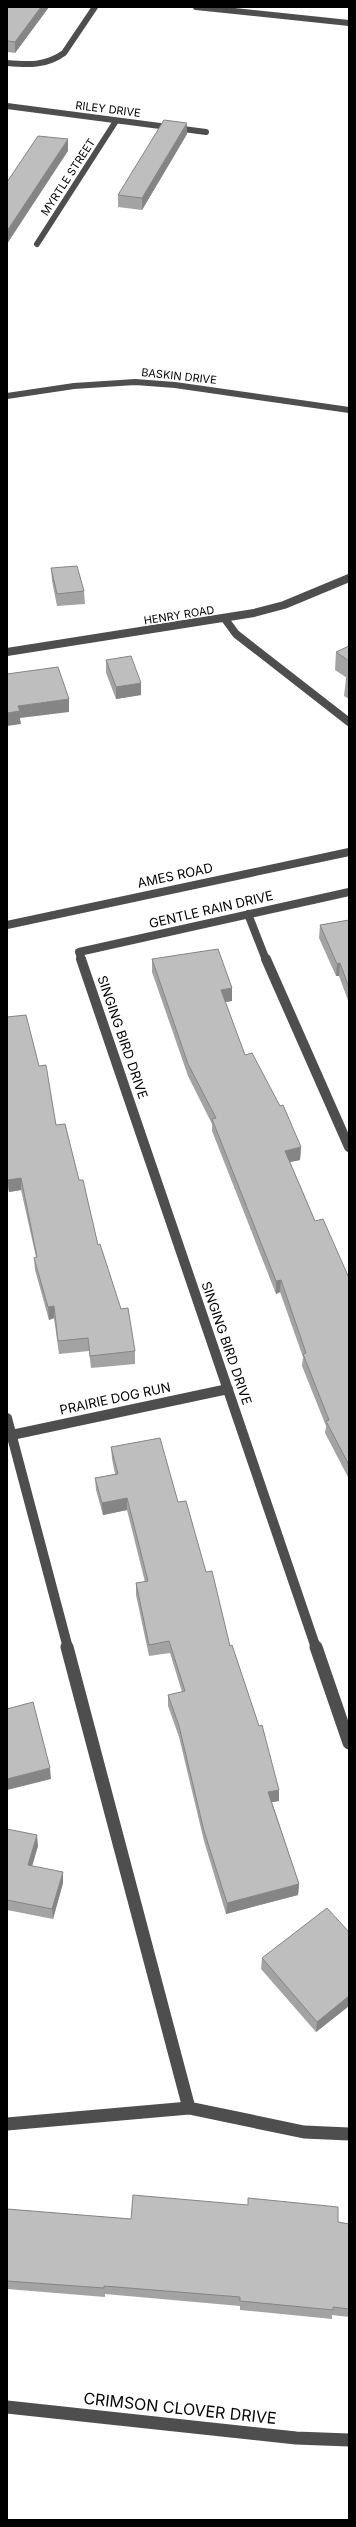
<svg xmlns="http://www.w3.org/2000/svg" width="356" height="2527" font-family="Inter,sans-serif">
<rect width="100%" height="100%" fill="#fff"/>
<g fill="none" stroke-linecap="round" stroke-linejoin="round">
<path stroke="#4e4e4e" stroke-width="6" d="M196,7l153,16
M7,63c21,2 39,3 57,-10l31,-46
M7,106l199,26
M37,244l79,-123
M7,396l67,-10 61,-4 40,3 174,25"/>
<path stroke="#4e4e4e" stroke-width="8" d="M225,619l11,15 113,88
M7,652l247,-39 30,-8 65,-27
M248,914l18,46
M7,925l342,-73
M82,960l-3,-8 270,-60"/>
<path stroke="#4e4e4e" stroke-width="10" d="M81,959l235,689
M266,959l83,188
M7,1418l61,230
M7,1436l221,-47"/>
<path stroke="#4e4e4e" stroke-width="13" d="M316,1647l33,96
M189,2108l115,24 45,2
M7,2124l182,-16 -122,-461
M7,2407l289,31 53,2"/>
</g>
<path fill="#a3a3a3" d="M7,7h42l-34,46 -7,-1 -1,2z
M187,134l-45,76 -24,-3v-12z
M51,568l33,23 1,13 -28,2 -5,-25z
M349,646v53l-5,-3 2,-17 1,-1 -12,-8 1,-18z
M106,660l35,35 -25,4 -10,-26z
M349,920v83l-10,-27h-3l-17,-38 1,-13z
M152,959l80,29v13l-7,1 20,53 56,92 -1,13 -10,2 25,59 34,57v201l-24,-46 1,-7 -24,-60 1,-9 -23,-65 -4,2 -64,-163v-7l-24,-48 -36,-104z
M7,1017l32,49 17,59 23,55 19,65 37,106v13l-44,4 -2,-17 -30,3 -5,-36 -5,2 -14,-50 -1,-12 2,-1 -15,-67 -12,2 -2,-8z
M111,1447l67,55 28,70 24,74 49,144v11l-7,1 27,82 -1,11 -72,19 -22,-73 -25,-104 -11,-31v-11l14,-3 -12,-39 -21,3 -13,-61v-12l9,-1 -18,-72 -24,5 -7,-25 -1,-12 20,-4 -3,-15z
M7,1829l31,17 -6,20 31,17 -10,36 -46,-9z
M349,1932v74l-33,26 -55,-63 1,-11z
M7,2209l124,10 207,3 11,2v93l-17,-2v4l-92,-9v-4l-135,-12v3l-98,-8z"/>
<path fill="#858585" d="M41,7h8l-34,46v-11z
M8,41v11l-1,2v-12z
M187,123v11l-45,76v-12z
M68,139v12l-61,93v-13z
M141,683v12l-25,4v-12z
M69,699v13l-49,6 1,6 -14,2v-13l11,-7z
M340,963l-1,13h-3l1,-12z
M232,988v13l-12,2 1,-13z
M301,1147l-1,13 -15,3v-12z
M21,1178v12l-12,2 -1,-12z
M281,1280l-1,12 -4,2v-13z
M54,1306v12l-5,2 -1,-13z
M127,1498v12l-24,5 -1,-12z
M50,1768l1,11 -44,11v-11z
M279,1790v11l-12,2 1,-11z
M37,1835l1,11 -9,30 -1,-11z
M63,1872v11l-10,36 -1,-10z
M299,1884l-1,11 -72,19 1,-11z
M349,1996v10l-33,26 1,-10z"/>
<path fill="#bebebe" stroke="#858585" d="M7,7h34l-26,35 -7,-1 -1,1z
M164,120l23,3 -45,75 -24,-3z
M38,136l30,3 -61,92v-49z
M77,566l7,25 -27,3 -6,-26z
M349,646v15l-13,-9z
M131,656l10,27 -25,4 -10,-27z
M58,667l11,32 -51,7 2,5 -13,2v-39z
M349,677v4l-3,-2z
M349,920v68l-9,-25 -3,1 -17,-39z
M218,949l14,39 -11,2 24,65 7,-2 28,53 3,-1 18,42 -16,4 30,70 8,-2 26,59v187l-23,-44 3,-1 -26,-66 3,-1 -25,-73 -5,1 -64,-162 4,-1 -28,-54 -36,-105z
M26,1015l13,51 7,-1 10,60 9,-1 14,56h4l15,65 2,-1 21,65 7,-1 7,43 -45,5 -2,-18 -30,3 -4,-35 -6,1 -14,-49 3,-1 -16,-79 -13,2 -1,-3v-160z
M160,1438l18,64 8,-1 20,71 6,-1 18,75 2,-1 27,81 3,-1 17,65 -11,2 31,92 -72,19 -23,-72 -25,-105 -11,-31 17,-4 -16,-50 -20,4 -13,-62 12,-2 -21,-83 -25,5 -7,-25 23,-4 -7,-27z
M33,1702l17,66 -43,11v-70z
M7,1829l30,6 -9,30 35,7 -11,37 -45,-9z
M327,1908l22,24v64l-32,26 -55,-64z
M133,2195l115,10v-7l90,9v15l11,2v85l-16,-2v3l-93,-9v-4l-136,-11v2l-97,-7v-72l124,10z"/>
<g text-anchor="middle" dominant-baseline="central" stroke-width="3" stroke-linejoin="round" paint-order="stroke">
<g font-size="11" fill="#000" stroke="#fff">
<text transform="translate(108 109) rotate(7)">RILEY DRIVE</text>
<text transform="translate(68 177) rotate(-57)">MYRTLE STREET</text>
<text transform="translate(179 376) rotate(6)">BASKIN DRIVE</text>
<text transform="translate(179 615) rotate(-9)">HENRY ROAD</text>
</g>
<g font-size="13" fill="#000" stroke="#fff">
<text transform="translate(175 875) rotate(-12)">AMES ROAD</text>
<text transform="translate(211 909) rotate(-13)">GENTLE RAIN DRIVE</text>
<text transform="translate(123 1037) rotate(71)">SINGING BIRD DRIVE</text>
<text transform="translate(227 1343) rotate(71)">SINGING BIRD DRIVE</text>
<text transform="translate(115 1398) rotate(-12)">PRAIRIE DOG RUN</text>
</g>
<g font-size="16" fill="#000" stroke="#fff">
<text transform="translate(180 2408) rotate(6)">CRIMSON CLOVER DRIVE</text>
</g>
</g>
<rect width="356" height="2527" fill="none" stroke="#000000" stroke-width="16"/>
</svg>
